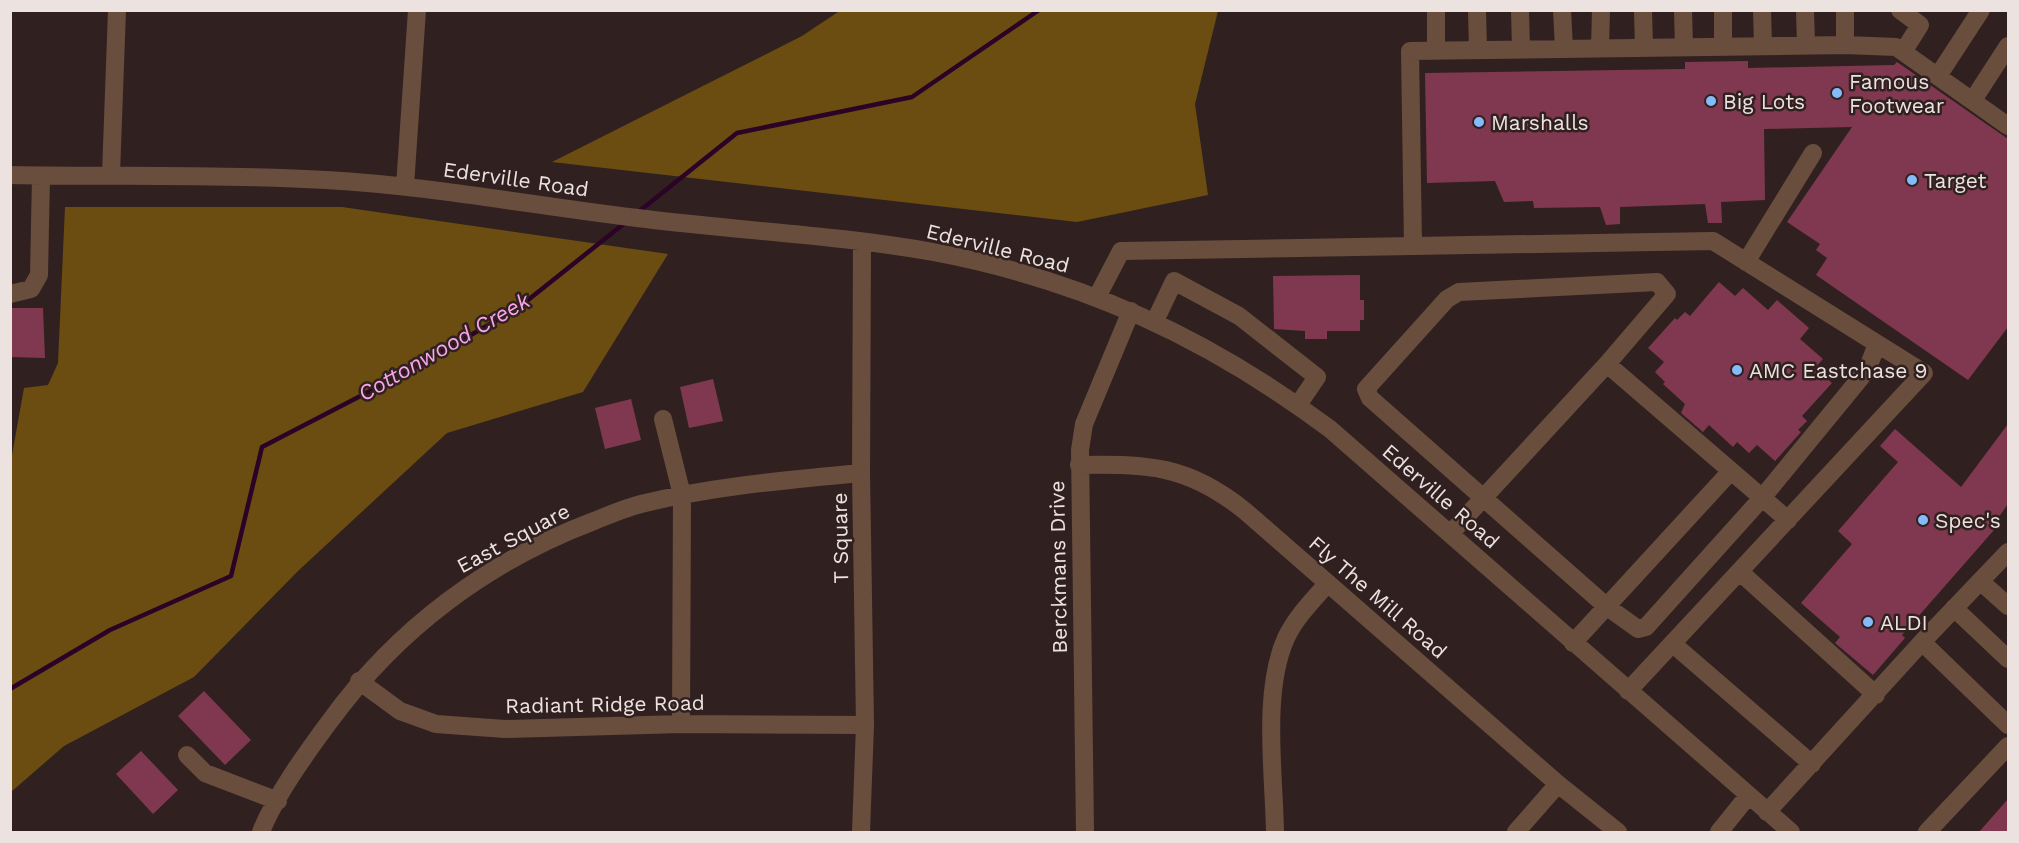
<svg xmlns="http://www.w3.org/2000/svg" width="2019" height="843" font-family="'Work Sans',sans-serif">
<rect width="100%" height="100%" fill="#302120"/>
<path fill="#6b4d11" d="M841,10l377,1 -23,93 13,91 -131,27 -525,-60 250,-126z
M65,207h277l326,47 -85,138 -136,41 -149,138 -104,106 -130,69 -53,46 -1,-326 14,-78 24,-3 10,-22z"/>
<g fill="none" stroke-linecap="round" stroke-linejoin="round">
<path stroke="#2b0326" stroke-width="4.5" d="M637,213l100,-80 175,-36 127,-87
M10,689l100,-59 121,-54 31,-129 139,-72 117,-67 108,-86"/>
</g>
<path fill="#803851" d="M1748,61v7l146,-3 3,-3 111,77v188l-40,53 -152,-105 11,-17 -11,-8 4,-6 -33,-22 65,-95 -88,2 1,71 -44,2 1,21h-14l-3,-19 -85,3v17l-14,1 -6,-18 -66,1 -1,-7 -29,1 -9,-21 -68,2 -2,-110 260,-4v-7z
M1360,275v25h4v20h-4v11h-33v8h-22v-8l-31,-2 -1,-53z
M1719,282l16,14 8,-8 25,22 9,-10 32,28 -9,11 23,20 -8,9 17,15 -30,33 5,5 -9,9 3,2 -26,29 -18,-16 -8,8 -12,-11 -4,5 -24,-22 -6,7 -22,-19 4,-9 -22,-20 2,-2 -10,-10 9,-10 -16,-14 27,-30 2,2 8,-8 5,4z
M10,308h33l2,50 -35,-1z
M713,379l10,42 -34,7 -9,-41z
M631,399l10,41 -36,9 -10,-41z
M2008,424v80l-10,14 3,4 -99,113 3,3 -32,37 -38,-32 5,-6 -39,-34 51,-59 -14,-13 60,-69 -18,-16 15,-17 66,58z
M204,691l47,49 -26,25 -47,-49z
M141,751l37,39 -25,24 -37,-40z
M2008,799v33h-29z"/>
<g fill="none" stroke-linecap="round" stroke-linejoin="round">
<path stroke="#6a4e3d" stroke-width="18" d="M1436,10v40
M1477,10l1,40
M1520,10l1,39
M1562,10l2,39
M1643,10l1,38
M1683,10l1,37
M1723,10v36
M1762,10l1,36
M1805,10l1,35
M1900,10l20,15 -17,27
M1845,45l51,2 112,79
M1600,48l1,-38
M1938,76l43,-66
M1973,100l35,-54
M111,174l6,-164
M10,175c106,2 211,-1 316,5 108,6 214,27 320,39 96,12 192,16 287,33 150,28 275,86 397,177l461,403
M405,186l12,-176
M1746,262l67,-109
M10,294l21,-5 8,-14 2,-99
M1097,297l24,-46 292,-5
M1155,321l19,-40 65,35 78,61 -19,28
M1607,364l60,-70 -10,-12 -198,10 -12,7 -81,90 4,9 236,208 32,23 8,-2 116,-129 105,-128 10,-26
M663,419l19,76 -1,229
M1079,465c70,-1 109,0 166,46l313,273 60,48
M1450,534l157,-170 181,156
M2008,552l-86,90 86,83
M1740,572l136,123
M1980,581l28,25
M1954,608l54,51
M1573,643l158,-172
M1673,644l139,120
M359,681l41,30 36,13 69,5 176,-5 184,1
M1628,691l296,-318 -211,-132 -300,5 -3,-195 435,-6v-35
M187,755l18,18 73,28
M1767,812l155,-170
M261,832c14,-36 46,-80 69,-111 67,-92 158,-160 264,-200 15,-6 31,-13 47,-17 73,-18 146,-24 220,-31
M861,832l4,-107 -4,-252 1,-231
M1085,832l-5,-382 4,-26 47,-113
M1275,832c-1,-58 -13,-141 11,-194 10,-21 27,-38 42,-55
M1516,832l42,-48
M1719,832l29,-36
M1927,832l81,-86"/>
</g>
<g fill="#86bbfb" stroke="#302120" stroke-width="2">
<circle cx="1837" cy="93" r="6"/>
<circle cx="1711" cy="101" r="6"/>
<circle cx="1479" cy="122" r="6"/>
<circle cx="1912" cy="180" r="6"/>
<circle cx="1737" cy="370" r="6"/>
<circle cx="1923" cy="520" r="6"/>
<circle cx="1868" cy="622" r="6"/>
</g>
<g text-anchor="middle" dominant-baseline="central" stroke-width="5" stroke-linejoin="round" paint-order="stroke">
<g font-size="21" fill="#ece2e0" stroke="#302120" text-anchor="start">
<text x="1849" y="81">Famous<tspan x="1849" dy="24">Footwear</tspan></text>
<text x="1723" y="101">Big Lots</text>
<text x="1491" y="122">Marshalls</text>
<text x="1924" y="180">Target</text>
<text x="1749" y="370">AMC Eastchase 9</text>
<text x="1935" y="520">Spec's</text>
<text x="1880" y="622">ALDI</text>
</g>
<g font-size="21" fill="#ece2e0" stroke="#302120">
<text transform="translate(516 179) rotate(8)">Ederville Road</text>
<text transform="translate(998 248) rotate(14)">Ederville Road</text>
<text transform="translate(1441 496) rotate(41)">Ederville Road</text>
<text transform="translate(513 538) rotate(-28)">East Square</text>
<text transform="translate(840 538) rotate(-91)">T Square</text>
<text transform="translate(1058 567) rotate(-91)">Berckmans Drive</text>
<text transform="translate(1378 597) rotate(41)">Fly The Mill Road</text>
<text transform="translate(605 704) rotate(-1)">Radiant Ridge Road</text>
</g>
<g font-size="22" font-style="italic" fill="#fca5ec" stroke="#302120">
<text transform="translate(444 347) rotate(-30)">Cottonwood Creek</text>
</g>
</g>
<rect width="2019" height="843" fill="none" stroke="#ece2e0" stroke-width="24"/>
</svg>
